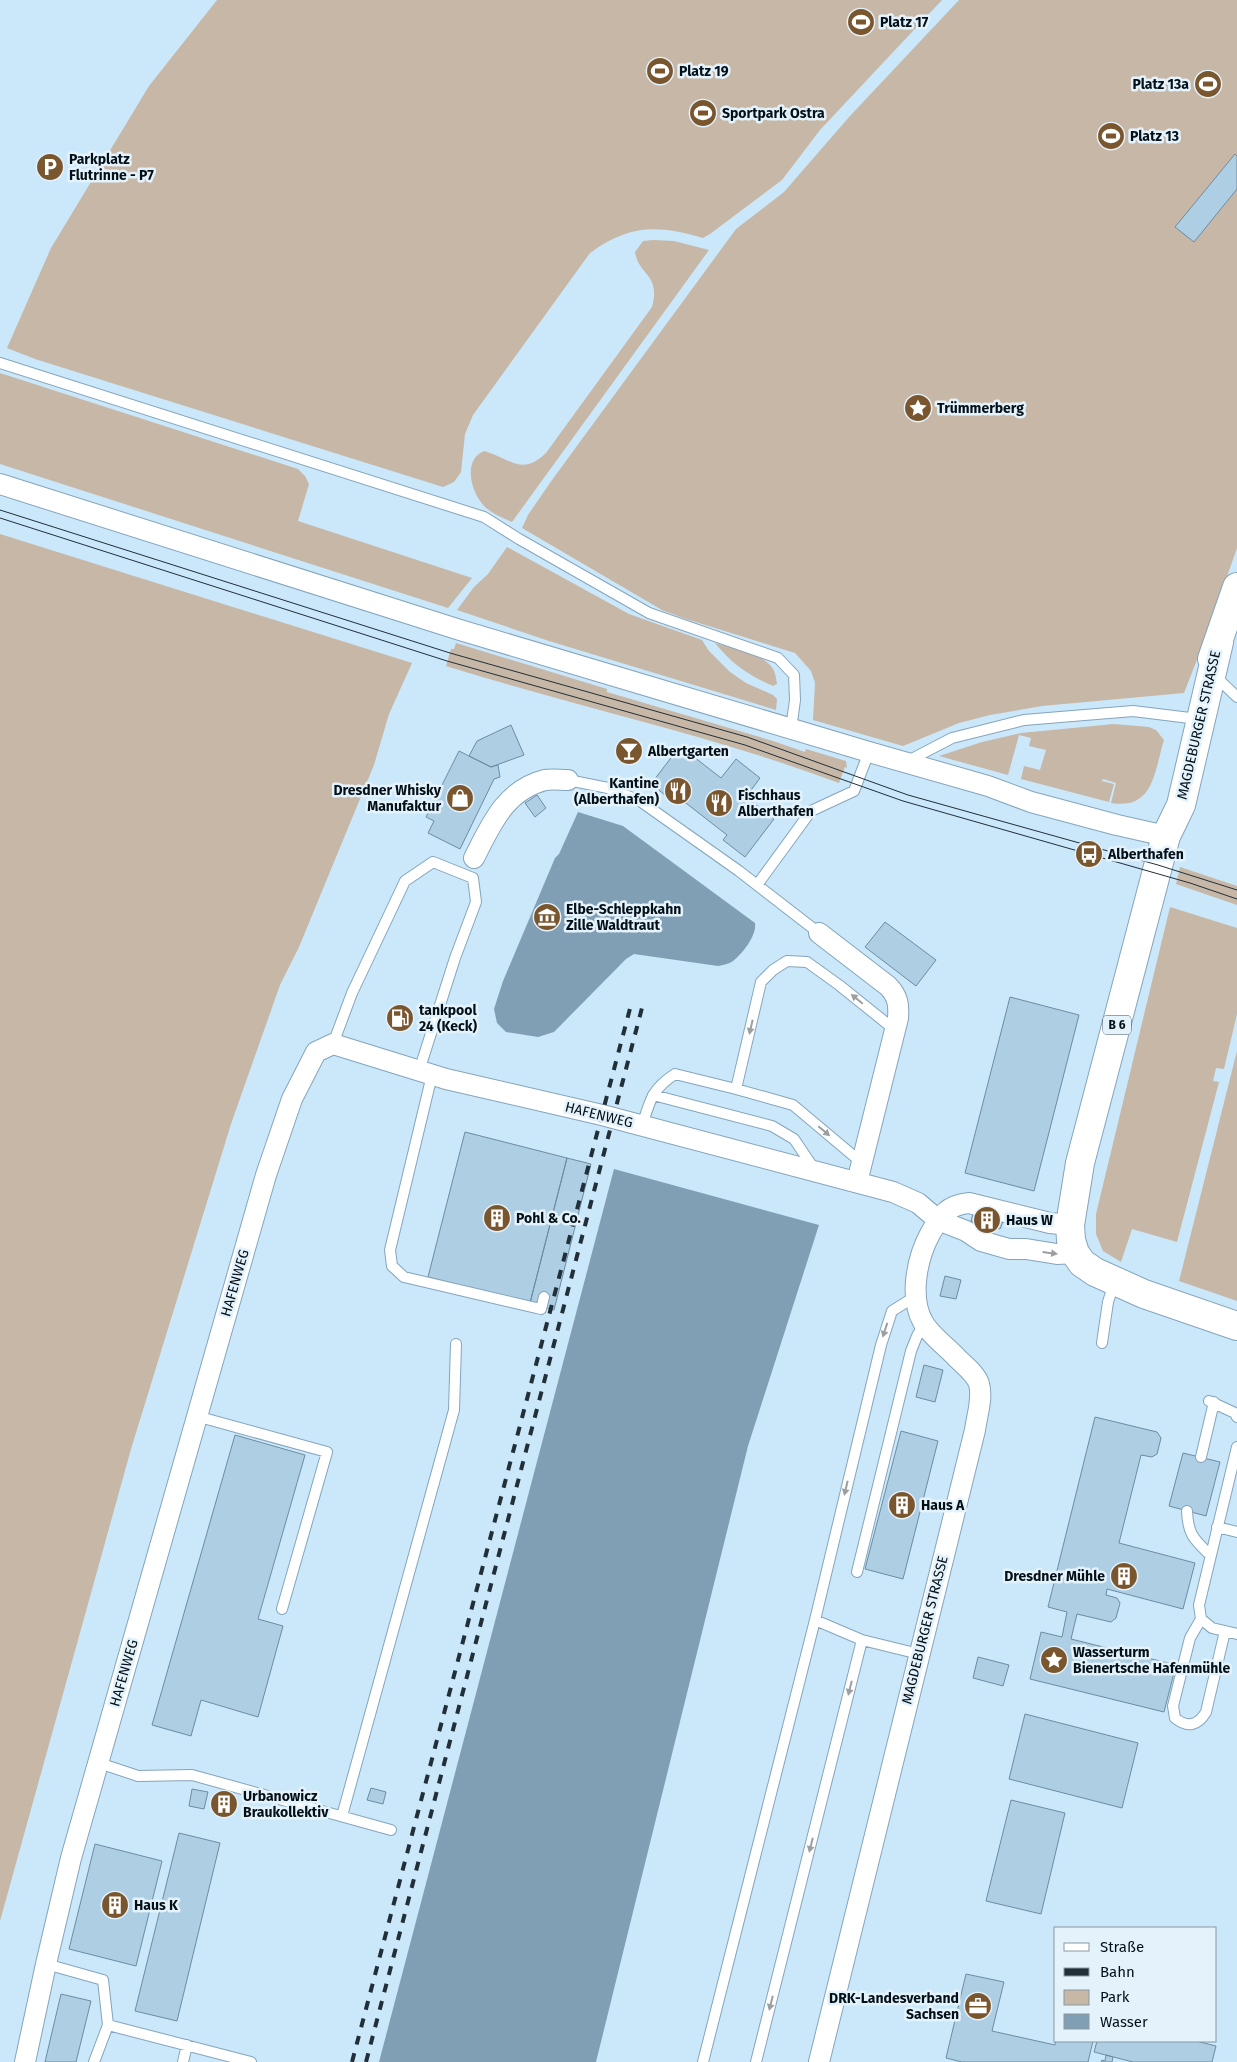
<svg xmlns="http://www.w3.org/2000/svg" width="1237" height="2062" font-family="'Fira Sans',sans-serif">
<rect width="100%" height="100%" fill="#cbe7fa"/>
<path fill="#c7b7a7" d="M217,0h725l-122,130 -38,50 -72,54 -7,4c-45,-13 -73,-14 -113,15l-117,162 -8,19 -4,38 -7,10 -11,5 -408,-128 -28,-11 44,-100 98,-162z
M959,0h278v548l-32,91 -21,54 -142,13 -52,9 -31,8 -56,23 -90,-26 2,-37 -4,-12 -16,-18 -109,-34 -24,-9 -140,-82 6,-13 24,-35 184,-251 48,-37 66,-76z
M653,240l21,1 35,9 -197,272c-9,-4 -19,-8 -27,-15 -14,-14 -23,-47 -1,-56 26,7 37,26 62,2l106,-146c9,-33 -13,-31 -17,-55l8,-11z
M0,373l298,96 7,7 4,8 -11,37 174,57 -24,30 -448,-144z
M0,534l412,129 -23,51 -15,51 -75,182 -19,38 -49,139 -100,325 -131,472z
M507,547l122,67 73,26 7,11 21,21 16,11 27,12 4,4 -1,11 -227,-69 -92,-31 17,-23 14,-13z
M456,643l151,46v3l166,49 32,11 1,-3 40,12 1,7 -2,-1 -6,16c-128,-48 -262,-76 -393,-117l5,-17h3z
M715,643c16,5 43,9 55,22 5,5 6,12 7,19l-4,2c-24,-10 -42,-23 -58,-43z
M1114,724l35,3 7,3 8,10c-10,32 -10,70 -53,63l5,-20 -13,-4 -1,2 12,3 -5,18 -88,-23 3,-13 16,4 6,-20 -17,-4 2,-8 -12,-3 -11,40 -69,-19 43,-14 39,-9z
M1180,867l57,19v19l-61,-21z
M1170,907l67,21v86l-13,55 -8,-1 -3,13 6,1 -42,160 -45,-13 -11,33 -18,-11 -7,-17v-20z
M1237,1051v250l-58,-20z"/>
<path fill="#809fb4" d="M578,812l45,14 132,97c2,12 -12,30 -22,38 -4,3 -10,4 -15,5l-84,-12 -8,5 -72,73 -16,5 -32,-5 -9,-9 -3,-14 9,-28 52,-123 4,-4z
M614,1169l205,56 -71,221 -152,616h-217z"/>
<path fill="#aecee4" stroke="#6c8ca3" d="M1235,154l2,2v33l-43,53 -19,-15z
M511,725l13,30 -33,12 -22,-11 8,-15z
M680,746l41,32 15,-19 24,19 -14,19 28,22 -29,38 -22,-17 4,-5 -45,-35 -4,5 -27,-21z
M459,751l32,16 7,-2 2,12 -6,2 -34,70 -32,-16 6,-12 -8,-4z
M537,795l9,13 -11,9 -10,-14z
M885,922l51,38 -20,26 -51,-39z
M1010,997l69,18 -45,176 -69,-18z
M465,1132l102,26 -37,145 -102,-26z
M567,1158l24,6 -37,146 -24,-7z
M974,1210l30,9 -4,10 -29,-8z
M945,1276l16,4 -5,19 -16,-3z
M924,1365l19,5 -8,32 -19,-5z
M1095,1417l62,15 4,6 -4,16 -5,3 -11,-2 -22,88 76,20 -12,46 -76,-20 -1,6 11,3 3,5 -4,15 -5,4 -34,-8 -6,25 105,26 -12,47 -134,-33 11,-47 21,5 5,-25 -19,-5z
M901,1431l37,10 -35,138 -38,-10z
M235,1435l70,20 -47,164 25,7 -25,91 -57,-17 -10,36 -39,-11z
M1183,1453l37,9 -14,54 -37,-10z
M978,1657l31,8 -6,21 -30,-8z
M1025,1714l113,29 -16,65 -113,-29z
M371,1788l15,4 -3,12 -16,-4z
M192,1789l16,3 -4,17 -15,-3z
M220,1795l12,3 -4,16 -13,-4z
M1011,1800l54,13 -24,101 -55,-13z
M179,1833l41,10 -43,178 -42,-10z
M95,1844l67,17 -26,105 -67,-17z
M966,1974l38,8 -12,49 63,14 1,-5 37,1 -5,21h-126l-16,-4z
M61,1994l30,7 -15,61h-31z
M1097,2041h99l20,5 -4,16h-79l-39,-10z
M1106,2055l7,2 -1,5h-11l1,-2 3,1z"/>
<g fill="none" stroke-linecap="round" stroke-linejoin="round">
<g stroke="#84a5bc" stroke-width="12">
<path id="lane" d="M0,363l484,154 35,22 130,74 129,45 16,17 1,25 -4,29
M1214,675l23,22
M906,762l46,-24 72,-18 109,-9 57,7
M568,780l40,8 32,13 99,70 80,62
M757,885l54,-74 43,-20 15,-39
M333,1044l19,-51 53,-112 28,-19 40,16 3,24 -21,56 -36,113
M432,1075l-42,175 2,16 12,11 128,30 9,2 3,-12
M653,1095l119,31 22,13 21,31
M642,1126c8,-26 10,-37 33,-52l61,15
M862,1163l-69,-58 -57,-16 25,-107 12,-12 14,-9 20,1 32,23 56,45
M1102,1343l6,-41 6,-19
M1209,1401l26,12 2,4
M196,1416l131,36 -45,157
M1237,1447l-38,158 2,14 11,9 25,6
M1201,1457l13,-55
M1187,1511c1,24 7,28 23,44
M1217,1527l20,5
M857,1572l54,-221 6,-15 7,-12
M1201,1619l-11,19 -17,68 2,12c12,10 23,8 31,-6l19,-81
M815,1620l47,20 57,14
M99,1763l39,13 54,-1 199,55
M342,1816l112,-406 2,-66
M46,1964l57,16 5,45 143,37
M94,2062l14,-37
M183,2062l4,-17
M703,2062l112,-442 66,-275 11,-34 24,-15
M756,2062l106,-422"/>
</g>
<g stroke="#84a5bc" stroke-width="22">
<path id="street" d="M0,484l460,146 409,122 119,34 43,16 86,23 49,11
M474,858c17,-33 31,-68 71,-78 7,-1 16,0 23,0
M819,933l69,53c10,10 11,19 10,32l-41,164
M25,2062l21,-98 25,-106 195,-683 26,-76 24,-47 17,-8 113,35 156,36 291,77 25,11 20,17 28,11 15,10 28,8h17l31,5 18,-1
M819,2062l156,-632c2,-15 8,-32 4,-46 -3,-10 -15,-19 -22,-26 -10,-11 -27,-23 -34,-36 -14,-25 -6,-64 7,-88 10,-18 17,-29 39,-31l81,20 20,2"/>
</g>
<g stroke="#84a5bc" stroke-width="30">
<path id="primary" d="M1219,642l-38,163 -15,31 -86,327 -10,62 1,15 4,13 7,10 13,9 49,22 93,32
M1212,659l25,-72"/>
</g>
<use href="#lane" stroke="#fff" stroke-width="10"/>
<use href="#street" stroke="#fff" stroke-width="20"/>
<use href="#primary" stroke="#fff" stroke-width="28"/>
<path stroke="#202f38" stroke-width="1" d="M0,510l450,143 297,84 161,58 250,70 79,25
M0,518l447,143 298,84 158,56 287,82 47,16"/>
<path stroke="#202f38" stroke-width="4" stroke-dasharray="9 9" stroke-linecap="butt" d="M352,2062l280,-1061
M366,2062l277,-1058"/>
</g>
<defs><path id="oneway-solid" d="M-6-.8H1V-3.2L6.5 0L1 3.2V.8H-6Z" transform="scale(1.25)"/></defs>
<g fill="#9b9fa3">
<use href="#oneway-solid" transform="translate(857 999) rotate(-141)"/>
<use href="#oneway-solid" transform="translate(751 1027) rotate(103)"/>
<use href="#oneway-solid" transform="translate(824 1131) rotate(40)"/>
<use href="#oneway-solid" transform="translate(1050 1253) rotate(7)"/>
<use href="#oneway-solid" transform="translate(885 1330) rotate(108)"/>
<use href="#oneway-solid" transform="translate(846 1488) rotate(103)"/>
<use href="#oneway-solid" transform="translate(850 1688) rotate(104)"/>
<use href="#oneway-solid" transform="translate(811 1845) rotate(104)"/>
<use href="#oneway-solid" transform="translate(771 2003) rotate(104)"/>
</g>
<defs>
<g id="stadium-disc" transform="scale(1.4375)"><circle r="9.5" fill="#7a562f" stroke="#e4f2fc"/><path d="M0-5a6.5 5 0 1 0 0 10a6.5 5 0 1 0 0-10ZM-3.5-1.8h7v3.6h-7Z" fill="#fff"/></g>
<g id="parking-disc" transform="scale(1.4375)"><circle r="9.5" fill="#7a562f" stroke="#e4f2fc"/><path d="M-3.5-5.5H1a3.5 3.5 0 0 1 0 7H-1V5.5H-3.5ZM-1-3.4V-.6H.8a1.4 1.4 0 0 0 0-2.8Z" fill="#fff"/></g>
<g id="sight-disc" transform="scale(1.4375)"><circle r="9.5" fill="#7a562f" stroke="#e4f2fc"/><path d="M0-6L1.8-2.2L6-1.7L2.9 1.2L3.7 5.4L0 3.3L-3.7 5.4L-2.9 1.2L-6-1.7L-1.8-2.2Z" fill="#fff"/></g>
<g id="bar-disc" transform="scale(1.4375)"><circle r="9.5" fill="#7a562f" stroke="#e4f2fc"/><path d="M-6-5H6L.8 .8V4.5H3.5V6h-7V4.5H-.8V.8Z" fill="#fff"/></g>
<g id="restaurant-disc" transform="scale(1.4375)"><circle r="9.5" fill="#7a562f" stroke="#e4f2fc"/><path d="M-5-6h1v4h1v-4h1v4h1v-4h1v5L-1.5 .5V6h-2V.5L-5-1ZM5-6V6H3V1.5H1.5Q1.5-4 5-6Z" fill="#fff"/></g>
<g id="shop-disc" transform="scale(1.4375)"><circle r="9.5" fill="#7a562f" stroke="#e4f2fc"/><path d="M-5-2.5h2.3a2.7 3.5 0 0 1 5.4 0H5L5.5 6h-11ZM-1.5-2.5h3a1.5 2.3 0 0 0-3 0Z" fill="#fff"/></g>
<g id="bus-disc" transform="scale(1.4375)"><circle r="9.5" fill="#7a562f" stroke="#e4f2fc"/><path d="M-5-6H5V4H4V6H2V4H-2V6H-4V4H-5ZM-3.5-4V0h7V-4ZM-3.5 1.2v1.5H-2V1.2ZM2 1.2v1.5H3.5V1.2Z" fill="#fff"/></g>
<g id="museum-disc" transform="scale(1.4375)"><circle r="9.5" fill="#7a562f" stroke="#e4f2fc"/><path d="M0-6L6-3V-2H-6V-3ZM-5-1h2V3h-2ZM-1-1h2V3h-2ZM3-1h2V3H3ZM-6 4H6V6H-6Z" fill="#fff"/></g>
<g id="fuel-disc" transform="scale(1.4375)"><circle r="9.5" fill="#7a562f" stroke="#e4f2fc"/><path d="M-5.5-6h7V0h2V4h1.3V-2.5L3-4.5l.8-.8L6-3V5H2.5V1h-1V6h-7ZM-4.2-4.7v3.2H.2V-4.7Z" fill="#fff"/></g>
<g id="building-disc" transform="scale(1.4375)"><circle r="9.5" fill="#7a562f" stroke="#e4f2fc"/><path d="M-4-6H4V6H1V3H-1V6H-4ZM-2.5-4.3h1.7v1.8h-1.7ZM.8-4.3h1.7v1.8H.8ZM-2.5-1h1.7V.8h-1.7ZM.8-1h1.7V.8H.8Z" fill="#fff"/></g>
<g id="office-disc" transform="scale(1.4375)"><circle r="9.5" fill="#7a562f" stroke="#e4f2fc"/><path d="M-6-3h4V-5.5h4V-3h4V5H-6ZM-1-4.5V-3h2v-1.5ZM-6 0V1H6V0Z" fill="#fff"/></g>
</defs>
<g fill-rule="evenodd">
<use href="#stadium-disc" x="861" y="22"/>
<use href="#stadium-disc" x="660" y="71"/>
<use href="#stadium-disc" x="1208" y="84"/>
<use href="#stadium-disc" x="703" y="113"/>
<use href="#stadium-disc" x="1111" y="136"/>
<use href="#parking-disc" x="50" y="167"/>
<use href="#sight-disc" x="918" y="408"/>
<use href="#bar-disc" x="629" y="751"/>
<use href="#restaurant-disc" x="678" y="791"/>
<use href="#shop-disc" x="460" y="798"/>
<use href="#restaurant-disc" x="719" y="803"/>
<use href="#bus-disc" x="1089" y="854"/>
<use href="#museum-disc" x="547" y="917"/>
<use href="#fuel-disc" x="400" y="1018"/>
<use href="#building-disc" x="497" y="1218"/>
<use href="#building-disc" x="987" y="1220"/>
<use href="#building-disc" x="902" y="1505"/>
<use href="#building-disc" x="1124" y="1576"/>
<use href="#sight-disc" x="1054" y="1660"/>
<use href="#building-disc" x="224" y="1804"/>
<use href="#building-disc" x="115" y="1905"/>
<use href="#office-disc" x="978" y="2006"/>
</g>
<g text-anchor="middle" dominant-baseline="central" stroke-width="5" stroke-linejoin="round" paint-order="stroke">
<rect fill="#e4f2fc" stroke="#47545c" stroke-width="1" x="1103" y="1015.5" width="28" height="19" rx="4"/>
<g font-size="12" font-weight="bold" fill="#041018">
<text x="1117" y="1025">B 6</text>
</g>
<g font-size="14" font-weight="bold" fill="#041018" stroke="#e4f2fc" text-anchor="start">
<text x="880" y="22">Platz 17</text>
<text x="679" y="71">Platz 19</text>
<text x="1189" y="84" text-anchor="end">Platz 13a</text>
<text x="722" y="113">Sportpark Ostra</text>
<text x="1130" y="136">Platz 13</text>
<text x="69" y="159">Parkplatz<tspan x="69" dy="16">Flutrinne - P7</tspan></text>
<text x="937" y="408">Trümmerberg</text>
<text x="648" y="751">Albertgarten</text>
<text x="659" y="783" text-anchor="end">Kantine<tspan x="659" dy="16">(Alberthafen)</tspan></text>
<text x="441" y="790" text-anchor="end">Dresdner Whisky<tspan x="441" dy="16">Manufaktur</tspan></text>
<text x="738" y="795">Fischhaus<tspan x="738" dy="16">Alberthafen</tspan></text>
<text x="1108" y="854">Alberthafen</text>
<text x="566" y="909">Elbe-Schleppkahn<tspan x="566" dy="16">Zille Waldtraut</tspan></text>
<text x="419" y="1010">tankpool<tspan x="419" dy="16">24 (Keck)</tspan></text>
<text x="516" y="1218">Pohl &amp; Co.</text>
<text x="1006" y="1220">Haus W</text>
<text x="921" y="1505">Haus A</text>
<text x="1105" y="1576" text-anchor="end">Dresdner Mühle</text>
<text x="1073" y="1652">Wasserturm<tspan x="1073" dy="16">Bienertsche Hafenmühle</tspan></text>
<text x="243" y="1796">Urbanowicz<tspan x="243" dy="16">Braukollektiv</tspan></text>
<text x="134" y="1905">Haus K</text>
<text x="959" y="1998" text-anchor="end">DRK-Landesverband<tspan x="959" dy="16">Sachsen</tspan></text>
</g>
<g font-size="14" fill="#041018" stroke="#e4f2fc">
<text transform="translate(1199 725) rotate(-77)">MAGDEBURGER STRASSE</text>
<text transform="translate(599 1115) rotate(14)">HAFENWEG</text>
<text transform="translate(235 1283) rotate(-74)">HAFENWEG</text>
<text transform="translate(925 1630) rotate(-76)">MAGDEBURGER STRASSE</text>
<text transform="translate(124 1673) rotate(-74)">HAFENWEG</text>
</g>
</g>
<rect x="1054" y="1927" width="162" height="115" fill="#e4f2fc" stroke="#8a98a1"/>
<rect x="1064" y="1943" width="25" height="8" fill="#ffffff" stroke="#8a98a1"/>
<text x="1100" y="1952" font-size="15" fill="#041018">Straße</text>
<rect x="1064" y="1968" width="25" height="8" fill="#202f38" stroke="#8a98a1"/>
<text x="1100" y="1977" font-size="15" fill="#041018">Bahn</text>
<rect x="1064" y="1990" width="25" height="15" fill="#c7b7a7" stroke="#8a98a1"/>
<text x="1100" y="2002" font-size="15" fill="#041018">Park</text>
<rect x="1064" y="2014" width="25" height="15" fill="#809fb4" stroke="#8a98a1"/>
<text x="1100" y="2027" font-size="15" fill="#041018">Wasser</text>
</svg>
